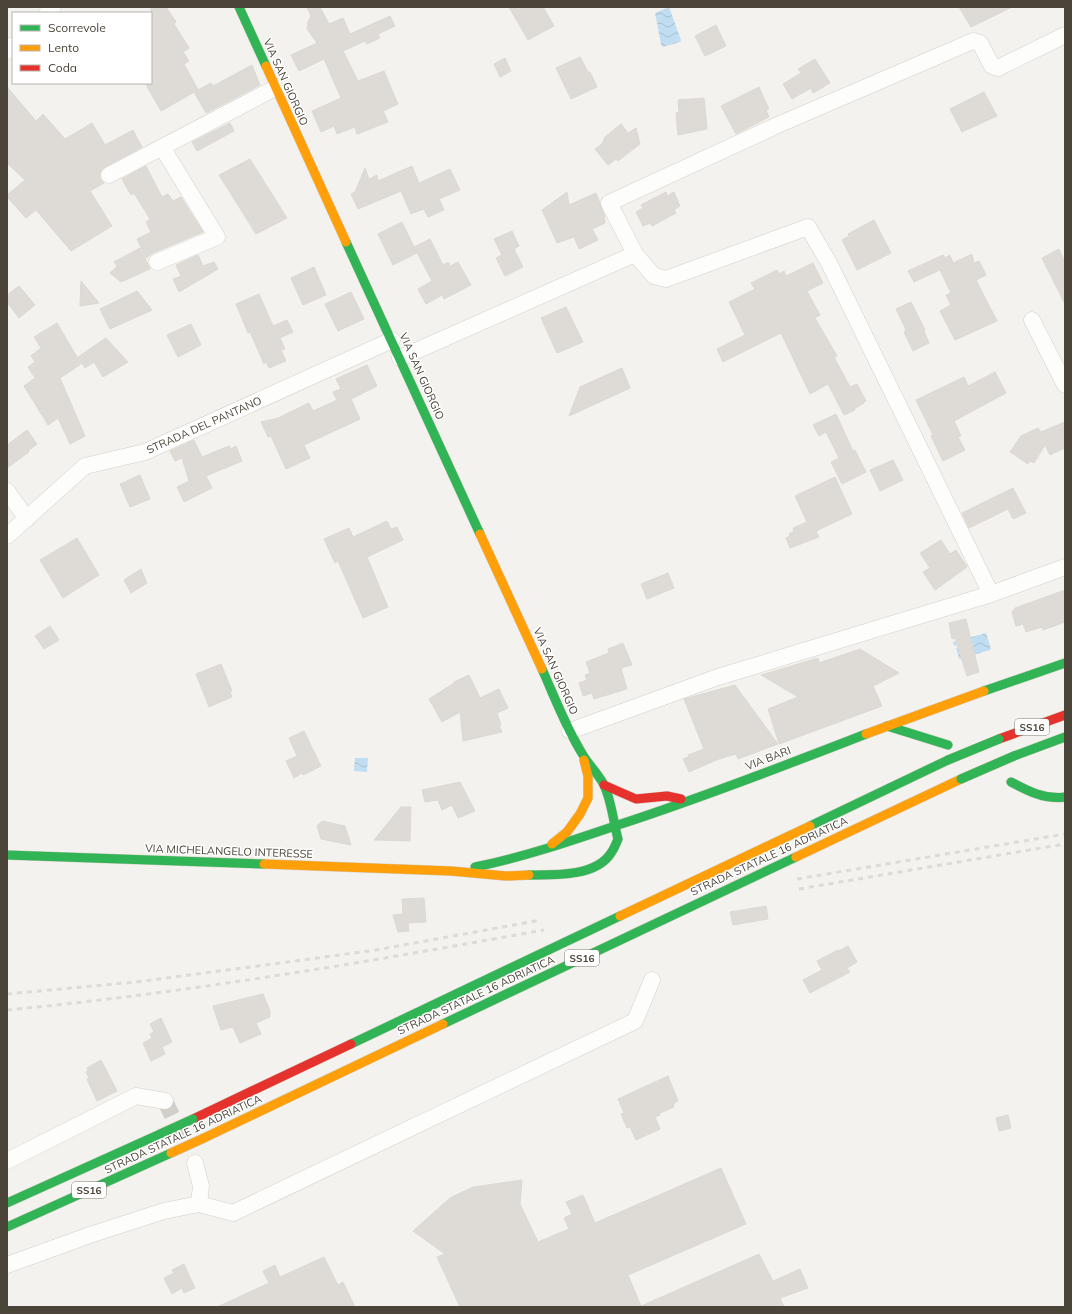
<svg xmlns="http://www.w3.org/2000/svg" width="1072" height="1314" font-family="Mulish,sans-serif">
<defs>
<pattern id="water-waves" width="16" height="10" patternUnits="userSpaceOnUse"><rect width="16" height="10" fill="#c0ddf1"/><path d="M0 5q4-4 8 0t8 0" fill="none" stroke="#a6bfcf"/></pattern>
</defs>
<rect width="100%" height="100%" fill="#f4f2ee"/>
<path fill="url(#water-waves)" d="M669,7l12,33 -1,2 -17,5 -2,-3 -6,-31z
M986,633l5,16 -1,1 -30,9 -1,-1 -3,-10 3,-1 -1,-3 -4,2 -1,-4z
M355,758h13l-1,14 -13,-1z"/>
<path fill="#dedbd6" stroke="#dcd9d4" d="M151,7h15l10,15 -2,2 15,24 -6,4 6,9 -5,3 14,26 -37,21 -16,-28h6z
M307,7h13l9,17 14,-6 7,16 40,-18 5,10 -17,8 2,4 -13,6 -2,-3 -22,10 15,30 26,-10 14,33 -15,7 5,11 -31,12 -2,-7 -18,7 -3,-8 -13,6 -9,-21 29,-13 -17,-39 -25,12 -8,-16 26,-12 -10,-14 1,-7 3,-6z
M509,7h34l11,19 -26,14z
M959,7h53l-41,20z
M716,25l10,21 -21,10 -10,-20z
M580,57l8,15h2l7,15 -26,12 -15,-31z
M505,58l6,13 -11,6 -6,-13z
M815,59l15,24 -17,10 -2,-5 -19,11 -9,-15 18,-11 -3,-4z
M252,65l8,20 -54,28 -12,-21 17,-9 2,3z
M7,87l29,34 7,-7 22,25 27,-16 13,22 28,-15 9,17 -37,20 -4,3 -1,4v5l4,4 -14,8 22,35 -41,25 -35,-41 -10,8 -19,-21v-2l18,-15 -18,-17z
M759,87l10,22 -3,1 3,7 -33,17 -15,-28z
M984,92l13,24 -35,16 -12,-23z
M704,98l3,31 -29,6 -2,-22 3,-1 -1,-12z
M230,123l4,8 -37,20 -5,-9z
M621,124l7,9 8,-5 4,16 -22,17 -2,-2 -8,6 -13,-16 7,-5 3,-7z
M250,159l37,59 -31,16 -37,-59z
M146,166l16,31 6,-3 5,7 8,-4 22,35 -50,21 -7,5 -9,-19 14,-7 -5,-10 4,-3 -16,-26 -3,2 -9,-16z
M412,166l7,17 31,-14 10,21 -21,9 5,11 -16,7 -4,-8 -13,5 -10,-23 -43,18 -7,-15 4,-2 10,-24 4,11 8,-4 1,6z
M567,192l2,13 27,-12 8,21 1,9 -13,6 6,11 -19,9 -5,-12 -17,6 -15,-33z
M666,192l1,4 7,-4 6,14 -6,4 2,3 -24,13 -2,-3 -7,3 -7,-14 7,-4 -2,-3z
M874,220l17,33 -34,17 -15,-30 7,-4 -1,-2z
M402,222l15,31 -24,12 -15,-31z
M512,231l7,15 -5,3 9,18 -18,9 -9,-18 6,-3 -8,-16z
M430,239l13,26 5,-3 2,4 8,-4 13,23 -27,14 -2,-4 -16,9 -8,-15 14,-8 -18,-34z
M140,248l10,21 -29,13 -11,-9 7,-7 -3,-4z
M1059,249l6,13v42l-23,-46z
M972,254l2,9 5,-2 7,14 -10,5 21,41 -42,19 -15,-29 11,-6 -5,-10 5,-2 -11,-23 -26,12 -6,-11 35,-16 2,3 5,-3 3,8z
M198,255l5,11 11,-4 4,7 -39,23 -6,-13 8,-3 -5,-11z
M813,263l10,20 -16,8 13,24 -5,3 22,38 -3,1 16,30 7,-3 9,17 -3,1 1,1 -10,6 1,1 -11,5 -16,-31 -18,10 -29,-61 -58,29 -6,-13 28,-14 -16,-33 26,-13 -4,-6 26,-13 2,4 5,-3 2,5z
M314,267l12,28 -23,10 -12,-27z
M81,281l18,22 -19,3z
M19,286l16,19 -16,13 -12,-16v-7z
M137,291l15,19 -42,19 -10,-20z
M351,292l13,27 -26,12 -13,-27z
M259,294l14,32 14,-6 6,12 -13,6 5,11 -4,1 5,11 -17,7 -3,-6 -2,2 -14,-32 -2,1 -12,-29z
M911,302l14,28 -1,1 5,12 -16,8 -9,-19 2,-2 -10,-21z
M566,307l17,35 -26,11 -16,-35z
M57,323l24,41 -21,14 25,58 -15,8 -12,-26 -10,7 -24,-39 11,-8 -7,-11 7,-5 -4,-6 10,-8 -7,-11z
M191,324l10,21 -23,12 -11,-22z
M106,338l22,24 -25,15 -9,-15 -9,6 -7,-11z
M367,365l10,21 -26,13 9,20 -56,26 6,13 -24,11 -15,-33 -3,1 -7,-15 17,-4 31,-15 4,8 24,-11 -4,-8 8,-3 -5,-10z
M622,368l8,20 -61,28 11,-29z
M995,372l11,21 -52,28 7,15 -3,1 7,13 -22,11 -12,-25 2,-1 -17,-35 48,-23 4,9z
M836,414l17,37 2,-1 11,22 -24,12 -11,-22 8,-4 -13,-26 -7,4 -6,-11z
M1065,422v26l-15,7 -5,-10 -11,18 -4,-2 -2,3 -18,-12 11,-16 17,-8 3,4z
M27,430l10,14 -9,7 1,1 -22,16v-23z
M194,440l8,17 27,-11 2,3 5,-3 6,15 -36,15 6,12 -28,14 -7,-15 12,-6 -7,-23 -7,3 -5,-10z
M893,460l10,20 -23,11 -10,-21z
M140,475l10,24 -20,8 -10,-23z
M835,477l17,37 -36,17 3,6 -29,11 -4,-10 4,-2 -1,-2 5,-3 -1,-3 14,-6 -12,-26z
M1013,488l13,25 -13,6 -5,-10 -39,19 -7,-15z
M387,521l4,8 6,-2 6,13 -36,17 21,50 -25,11 -25,-57 -3,2 -11,-24 25,-11 4,9z
M77,538l22,37 -36,23 -23,-38z
M941,540l9,14 6,-4 11,17 -32,23 -12,-18 7,-4 -10,-15z
M141,569l6,14 -16,10 -7,-13z
M668,573l6,15 -27,11 -6,-15z
M1065,590v32l-22,8 -1,-3 -16,5 -3,-8 -7,2 -4,-14 3,-4z
M966,619l13,53 -12,4 -12,-38 -3,1 -3,-16z
M50,626l9,14 -15,9 -9,-13z
M623,643l9,22 -11,3 6,21 -33,10 -2,-6 -9,3 -4,-13 8,-3 -2,-5 5,-2 -4,-11 23,-9 -1,-4z
M860,649l39,24 -26,13 9,20 -103,38 -11,-35 30,-12 -37,-22 57,-17 1,5z
M221,664l11,27 -2,1 2,5 -23,10 -13,-33z
M469,675l11,23 19,-9 9,19 -11,5 4,12h-2l3,7 -39,9 -3,-29 -18,10 -13,-23 25,-16v-1z
M735,685l43,59 -40,15 -2,-5 -17,5 -30,13 -6,-13 6,-2 -1,-2 16,-6 -20,-50z
M304,731l17,35 -18,9 -1,-2 -8,5 -8,-17 11,-5 -8,-18z
M460,782l15,29 -17,7 -6,-13 -10,5 -4,-10 -13,2 -3,-12z
M401,807h10l-1,34 -36,-1z
M322,821l23,5 6,19 -30,-6 -4,-13z
M424,898l2,24 -18,1 1,8 -11,1 -5,-17 10,-1 -1,-15z
M766,906l2,13 -35,6 -3,-13z
M848,946l9,16 -10,6 3,4 -40,21 -7,-13 19,-10 -5,-9 21,-11 1,1z
M263,994l7,17v6l-14,6 5,11 -21,9 -7,-16 -12,3 -8,-24z
M161,1018l11,24 -10,5 3,7 -14,7 -8,-18 9,-5 -2,-4 4,-2 -4,-8z
M101,1060l16,31 -20,10 -10,-22 2,-1 -3,-6 2,-1 -1,-3z
M668,1076l10,25 -5,3 1,3 -14,6v2l-5,2 5,12 -24,11 -6,-13 -3,1 -6,-14 3,-1 -6,-14z
M1008,1115l3,13 -12,3 -3,-13z
M721,1168l25,56 -118,51 13,31 118,-52 14,27 27,-12 8,19 -28,10 4,9h-324l-23,-50 8,-3 -32,-23 37,-33 23,-11 49,-7 -2,24 18,38 31,-13 -5,-11 8,-4 -6,-12 17,-7 12,28z
M324,1257l14,28 5,-3 12,25h-138l52,-24 -6,-12 12,-6 5,12z
M184,1264l11,24 -11,5 -2,-5 -10,6 -8,-16 10,-5 -2,-3z"/>
<g fill="none" stroke-linecap="round" stroke-linejoin="round">
<path stroke="#d2cfca" stroke-width="16" stroke-dasharray="16 8" stroke-linecap="butt" d="M165,1101l17,35"/>
<g stroke="#d2d0cb" stroke-width="17">
<path id="street" d="M47,13l6,-6
M7,51l6,-6
M109,175l166,-87
M157,262l60,-25 -55,-90
M1032,320l33,65
M400,358l235,-104
M7,491l20,28
M7,536l78,-70 60,-14 247,-112
M991,594l-162,-331 -21,-36 -142,52 -12,-3 -19,-22 -26,-51 171,-79 193,-83 7,2 12,23 6,2 67,-33
M570,731l148,-54 273,-83 74,-27
M7,1161l129,-65 29,5
M195,1163l6,23 -2,18
M7,1265l83,-30 74,-24 35,-7 34,9 402,-192 17,-41"/>
</g>
<g stroke="#d3cfc5" stroke-width="10">
<path id="fast" d="M239,7l27,59
M346,242l134,292
M984,691l81,-28
M887,726l61,19
M1014,756l51,-19
M1011,782c17,9 34,18 54,15
M810,826l138,-66
M7,855l257,9
M475,867c49,-10 96,-26 143,-42 83,-27 166,-59 248,-91
M529,875c24,0 67,2 82,-22 3,-4 5,-9 7,-14 -5,-18 -6,-37 -14,-54 -5,-10 -15,-20 -21,-30 -17,-27 -28,-57 -41,-86
M443,1024l353,-167
M351,1044l269,-128
M7,1203l153,-69
M7,1227l164,-74"/>
</g>
<g stroke="#d3cfc5" stroke-width="10">
<path id="slow" d="M266,66l80,176
M480,534l62,135
M866,734l118,-43
M552,844l15,-12 13,-18 8,-16v-22l-4,-16
M796,857l165,-78
M264,864l187,7 55,5 23,-1
M620,916l190,-90
M204,1138l239,-114"/>
</g>
<g stroke="#d3cfc5" stroke-width="10">
<path id="jam" d="M999,739l66,-24
M604,785l32,14 31,-3 14,3
M193,1119l158,-75"/>
</g>
<use href="#street" stroke="#fdfdfc" stroke-width="16"/>
<use href="#fast" stroke="#30b455" stroke-width="9"/>
<use href="#slow" stroke="#ff9f0a" stroke-width="9"/>
<use href="#jam" stroke="#e5322d" stroke-width="9"/>
<path stroke="#dbdbda" stroke-width="3" stroke-dasharray="5 5" stroke-linecap="butt" d="M797,879l268,-45
M799,889l266,-45
M7,994l129,-12 152,-20 88,-12 165,-30
M7,1010c180,-17 359,-48 537,-80"/>
<g stroke="#ccbfa9" stroke-width="10" stroke-linecap="butt">
<path id="fast-bridge" d="M948,760l51,-21
M961,779l53,-23
M160,1134l33,-15"/>
</g>
<g stroke="#ccbfa9" stroke-width="10" stroke-linecap="butt">
<path id="slow-bridge" d="M171,1153l33,-15"/>
</g>
<use href="#fast-bridge" stroke="#30b455" stroke-width="9"/>
<use href="#slow-bridge" stroke="#ff9f0a" stroke-width="9"/>
</g>
<g text-anchor="middle" dominant-baseline="central" stroke-width="3" stroke-linejoin="round" paint-order="stroke">
<g fill="#fff" stroke="#817c74" stroke-width="1">
<rect x="1015" y="719" width="34" height="16" rx="3"/>
<rect x="565" y="950" width="34" height="16" rx="3"/>
<rect x="72" y="1182" width="34" height="16" rx="3"/>
</g>
<g font-size="10" font-weight="bold" fill="#4b4439">
<text x="1032" y="727">SS16</text>
<text x="582" y="958">SS16</text>
<text x="89" y="1190">SS16</text>
</g>
<g font-size="11" fill="#4b4439" stroke="#fff">
<text transform="translate(286 82) rotate(66)">VIA SAN GIORGIO</text>
<text transform="translate(422 376) rotate(66)">VIA SAN GIORGIO</text>
<text transform="translate(204 425) rotate(-24)">STRADA DEL PANTANO</text>
<text transform="translate(556 671) rotate(66)">VIA SAN GIORGIO</text>
<text transform="translate(768 758) rotate(-21)">VIA BARI</text>
<text transform="translate(229 851) rotate(2)">VIA MICHELANGELO INTERESSE</text>
<text transform="translate(769 856) rotate(-25)">STRADA STATALE 16 ADRIATICA</text>
<text transform="translate(476 995) rotate(-25)">STRADA STATALE 16 ADRIATICA</text>
<text transform="translate(183 1134) rotate(-25)">STRADA STATALE 16 ADRIATICA</text>
</g>
</g>
<rect width="1072" height="1314" fill="none" stroke="#4b4439" stroke-width="16"/>
<rect x="12" y="12" width="140" height="72" fill="#ffffff" stroke="#b7b4b0"/>
<rect x="20" y="25" width="20" height="6" fill="#30b455" stroke="#b7b4b0"/>
<text x="48" y="32" font-size="12" fill="#4b4439">Scorrevole</text>
<rect x="20" y="45" width="20" height="6" fill="#ff9f0a" stroke="#b7b4b0"/>
<text x="48" y="52" font-size="12" fill="#4b4439">Lento</text>
<rect x="20" y="65" width="20" height="6" fill="#e5322d" stroke="#b7b4b0"/>
<text x="48" y="72" font-size="12" fill="#4b4439">Coda</text>
</svg>
